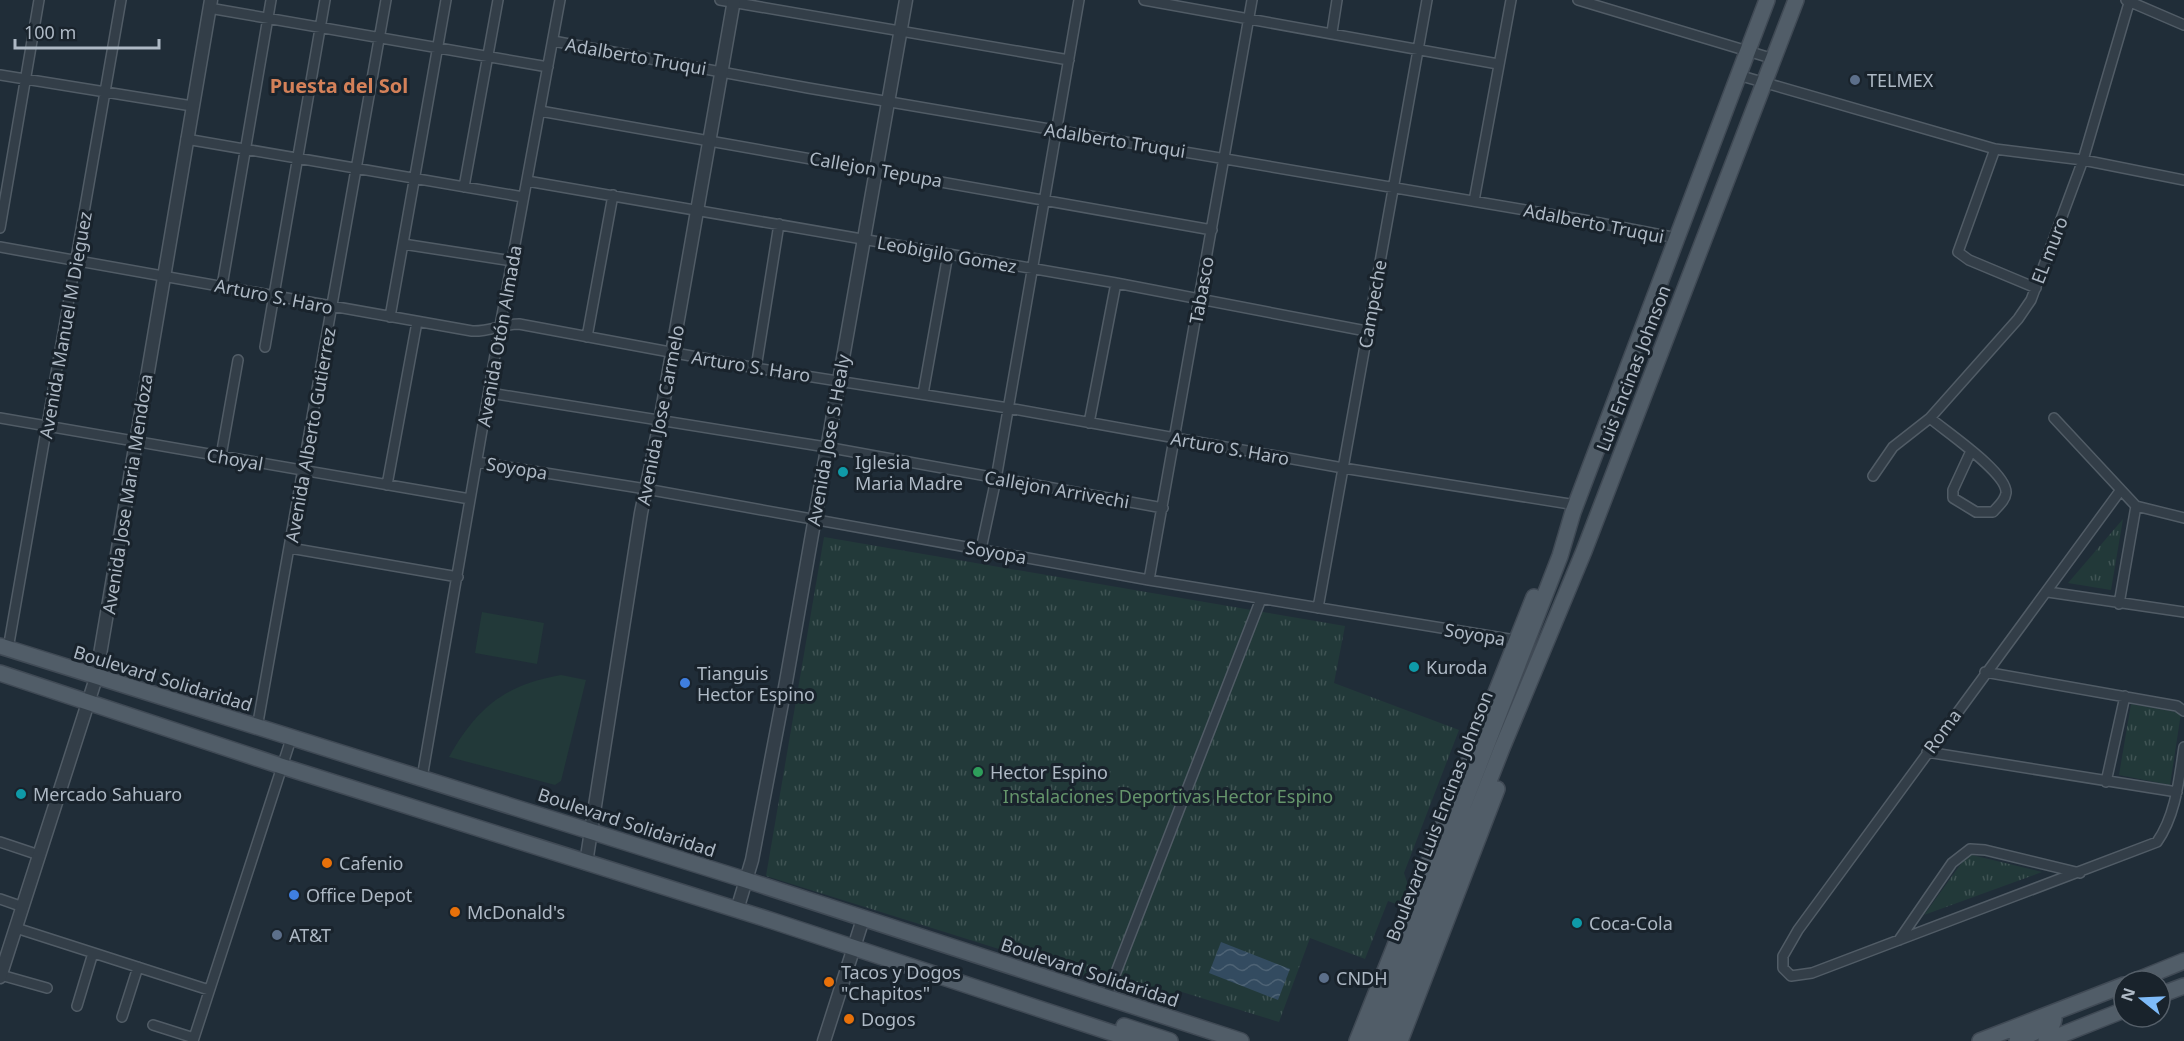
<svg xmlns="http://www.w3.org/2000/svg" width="2184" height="1041" font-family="'Noto Sans',sans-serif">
<defs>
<pattern id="park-tufts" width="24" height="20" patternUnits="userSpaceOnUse" patternTransform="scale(1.5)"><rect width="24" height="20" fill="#223939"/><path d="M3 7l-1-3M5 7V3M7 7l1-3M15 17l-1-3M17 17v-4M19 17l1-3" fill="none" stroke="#405454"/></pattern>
<pattern id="water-waves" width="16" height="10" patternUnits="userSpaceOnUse" patternTransform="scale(1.5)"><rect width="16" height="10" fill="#334b60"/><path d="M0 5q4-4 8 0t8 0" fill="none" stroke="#4e6375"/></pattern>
</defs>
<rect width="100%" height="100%" fill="#202d38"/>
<path fill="#223939" d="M482,612l62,11 -7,41 -62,-11z
M561,675l25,5 -25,101 -6,4 -106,-28c28,-49 55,-72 112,-82z"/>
<path fill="url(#park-tufts)" d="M2123,519l-12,71 -43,-7z
M824,537l521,89 -11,57 125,47 -55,143 4,12 -7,21 -13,-5 -23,58 -55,-21 -31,84 -97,-30 -27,6 -389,-122z
M2131,704l50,9 -11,72 -51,-10z
M1968,854l74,18 -118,43z"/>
<path fill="url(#water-waves)" d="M1221,942l69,27 -12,31 -69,-27z"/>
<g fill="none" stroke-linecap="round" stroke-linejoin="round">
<g stroke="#515c66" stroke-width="12">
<path id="minor" d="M720,0l349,60
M1144,0l354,64
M1578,0l196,59
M2126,0l58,25
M209,8l339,59
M1332,32l5,-32
M553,41l255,47 776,132 93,18
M0,75l192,31
M1738,75l257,74 88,11 101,20
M540,111l672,119
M186,139l337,58
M1995,149l-37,103 11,8 67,28
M527,181l589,102 250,48
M464,187l34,-187
M1474,201l37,-201
M0,228l39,-228
M403,244l109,17
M0,247l472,84c17,1 30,-7 47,-7l237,44 252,40 335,60 233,37
M222,286l49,-286
M390,317l56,-317
M587,337l26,-142
M265,347l60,-347
M756,368l23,-144
M490,393l336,54 337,61
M923,394l25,-140
M0,418l470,81
M2054,418l82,88 -17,98
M1089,423l27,-140
M1971,451l-18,39v8l23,14h17c5,-6 12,-11 13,-19 2,-20 -61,-62 -76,-75l88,-99 13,-19 52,-140 46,-157
M221,456l17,-96
M477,462l169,27 503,91 366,60
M1873,476l20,-29 37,-29
M387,485l30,-163
M2120,491l-322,439 -15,26v12l8,8 21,-3 345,-131c19,-27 22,-63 27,-95
M2136,506l48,12
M290,548l168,29
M981,549l15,-70 83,-479
M1149,580l103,-580
M2048,592l136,20
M1318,608l109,-608
M8,649l113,-649
M1985,672l192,34 7,5
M257,728l129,-728
M1927,752l250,40
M422,778l78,-452 60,-326
M2106,782l19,-86
M0,842l39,13
M0,899l23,8
M16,928l193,62
M1899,940l53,-77 18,-14 15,1 95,23
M1,975l46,13
M1106,998l155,-399
M77,1006l16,-53
M122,1017l16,-50
M153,1025l41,13
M193,1041l98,-302"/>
</g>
<g stroke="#515c66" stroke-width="15">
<path id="tertiary" d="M586,863l55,-350 19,-91 74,-422
M737,910l15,-50 34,-178 120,-682
M0,977l96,-299 115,-678
M824,1041l39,-122"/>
</g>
<g stroke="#404a55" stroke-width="18">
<path id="primary" d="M0,646l746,234 495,161
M0,673l281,93 492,155 364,120
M2135,981l49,-20
M2160,995l24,-9
M1124,1026l46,15
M1357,1041l177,-444
M1372,1041l188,-485 13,-44 194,-512
M1387,1041l115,-293 82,-197 212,-551
M1400,1041l97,-252
M1980,1041l144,-56
M2017,1041l36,-18 1,-4
M2046,1041l78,-31"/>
</g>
<use href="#minor" stroke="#333e48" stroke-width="9"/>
<use href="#tertiary" stroke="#333e48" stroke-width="12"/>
<use href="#primary" stroke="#515d68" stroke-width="15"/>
</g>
<g fill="#5c6f8a" stroke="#19232c" stroke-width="2">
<circle cx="1855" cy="80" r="6"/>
<circle cx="277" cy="935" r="6"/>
<circle cx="1324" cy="978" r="6"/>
</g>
<g fill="#0f9aa8" stroke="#19232c" stroke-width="2">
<circle cx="843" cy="472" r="6"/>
<circle cx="1414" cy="667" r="6"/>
<circle cx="21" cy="794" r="6"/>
<circle cx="1577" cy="923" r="6"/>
</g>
<g fill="#3f7fe0" stroke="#19232c" stroke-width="2">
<circle cx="685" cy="683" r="6"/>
<circle cx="294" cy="895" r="6"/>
</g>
<circle fill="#2e9e5b" stroke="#19232c" stroke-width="2" cx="978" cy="772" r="6"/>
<g fill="#e8710a" stroke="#19232c" stroke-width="2">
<circle cx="327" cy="863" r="6"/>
<circle cx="455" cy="912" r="6"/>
<circle cx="829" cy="982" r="6"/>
<circle cx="849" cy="1019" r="6"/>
</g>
<g text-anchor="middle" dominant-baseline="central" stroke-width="6" stroke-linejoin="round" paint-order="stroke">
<g font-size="18" fill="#aeb9c5" stroke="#19232c">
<text transform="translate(636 56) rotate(10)">Adalberto Truqui</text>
<text transform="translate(1115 140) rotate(9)">Adalberto Truqui</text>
<text transform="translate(876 169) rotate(10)">Callejon Tepupa</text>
<text transform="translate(1594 223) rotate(11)">Adalberto Truqui</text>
<text transform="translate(2049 250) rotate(-69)">EL muro</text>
<text transform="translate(947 254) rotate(10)">Leobigilo Gomez</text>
<text transform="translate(1201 290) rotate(-80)">Tabasco</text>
<text transform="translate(274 296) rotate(11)">Arturo S. Haro</text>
<text transform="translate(1372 304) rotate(-80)">Campeche</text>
<text transform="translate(65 325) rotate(-80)">Avenida Manuel M Dieguez</text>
<text transform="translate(499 336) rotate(-80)">Avenida Otón Almada</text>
<text transform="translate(751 366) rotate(9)">Arturo S. Haro</text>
<text transform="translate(1633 368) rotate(-69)">Luis Encinas Johnson</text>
<text transform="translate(660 415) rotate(-79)">Avenida Jose Carmelo</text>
<text transform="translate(310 435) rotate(-80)">Avenida Alberto Gutierrez</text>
<text transform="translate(828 440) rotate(-80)">Avenida Jose S Healy</text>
<text transform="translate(1230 448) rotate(10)">Arturo S. Haro</text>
<text transform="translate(235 459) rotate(10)">Choyal</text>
<text transform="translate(517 468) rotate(9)">Soyopa</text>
<text transform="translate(1057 489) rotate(10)">Callejon Arrivechi</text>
<text transform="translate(127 494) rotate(-81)">Avenida Jose Maria Mendoza</text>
<text transform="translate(996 552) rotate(10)">Soyopa</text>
<text transform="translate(1475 634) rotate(9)">Soyopa</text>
<text transform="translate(163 678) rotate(17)">Boulevard Solidaridad</text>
<text transform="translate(1942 731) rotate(-54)">Roma</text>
<text transform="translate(1439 816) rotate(-69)">Boulevard Luis Encinas Johnson</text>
<text transform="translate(627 822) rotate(18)">Boulevard Solidaridad</text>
<text transform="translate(1090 972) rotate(18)">Boulevard Solidaridad</text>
</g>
<g font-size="18" fill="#aeb9c5" stroke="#19232c" text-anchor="start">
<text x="1867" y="80">TELMEX</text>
<text x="855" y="462">Iglesia<tspan x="855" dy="21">Maria Madre</tspan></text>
<text x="1426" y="667">Kuroda</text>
<text x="697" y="673">Tianguis<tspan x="697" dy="21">Hector Espino</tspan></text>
<text x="990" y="772">Hector Espino</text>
<text x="33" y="794">Mercado Sahuaro</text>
<text x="339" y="863">Cafenio</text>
<text x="306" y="895">Office Depot</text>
<text x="467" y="912">McDonald's</text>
<text x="1589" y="923">Coca-Cola</text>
<text x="289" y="935">AT&amp;T</text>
<text x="841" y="972">Tacos y Dogos<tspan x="841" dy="21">"Chapitos"</tspan></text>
<text x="1336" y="978">CNDH</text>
<text x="861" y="1019">Dogos</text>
</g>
<g font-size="18" fill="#65956b" stroke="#19232c">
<text x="1168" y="796">Instalaciones Deportivas Hector Espino</text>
</g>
<g font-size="20" font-weight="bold" fill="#d48159" stroke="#19232c">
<text x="339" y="85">Puesta del Sol</text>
</g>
</g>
<g transform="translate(2142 999) rotate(288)"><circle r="28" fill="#19232c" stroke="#555f69" stroke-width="1.5"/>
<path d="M0-4.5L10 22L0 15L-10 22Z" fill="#7ebbf9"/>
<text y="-9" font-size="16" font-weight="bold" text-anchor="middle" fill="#aeb9c5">N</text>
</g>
<path d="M15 39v9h144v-9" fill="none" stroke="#aeb9c5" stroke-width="3"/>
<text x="24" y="39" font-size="18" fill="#aeb9c5" stroke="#19232c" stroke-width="4.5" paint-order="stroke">100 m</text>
</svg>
